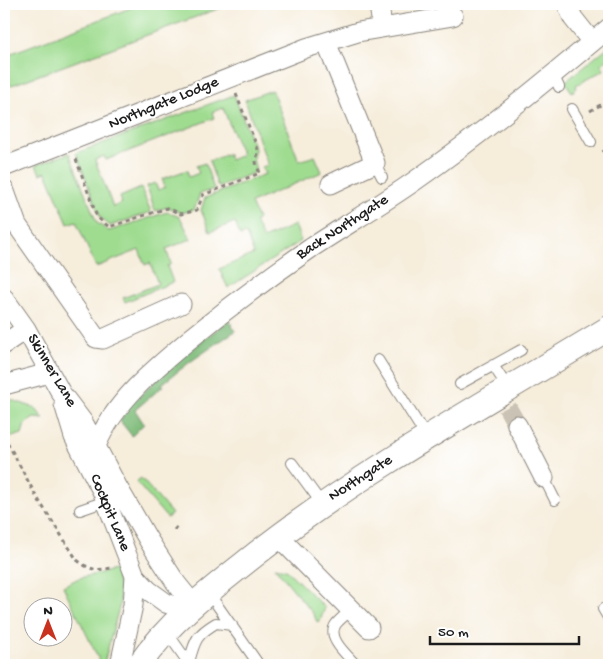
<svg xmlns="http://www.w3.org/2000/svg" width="613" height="669" font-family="'Gochi Hand',sans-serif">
<rect width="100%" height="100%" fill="#fff"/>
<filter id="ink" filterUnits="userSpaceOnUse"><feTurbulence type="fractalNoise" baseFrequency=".02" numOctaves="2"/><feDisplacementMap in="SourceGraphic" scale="10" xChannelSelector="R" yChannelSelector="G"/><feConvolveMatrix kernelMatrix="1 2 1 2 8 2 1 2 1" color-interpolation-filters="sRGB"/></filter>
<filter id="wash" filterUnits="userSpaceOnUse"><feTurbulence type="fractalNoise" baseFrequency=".0096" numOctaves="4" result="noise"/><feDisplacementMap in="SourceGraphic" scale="20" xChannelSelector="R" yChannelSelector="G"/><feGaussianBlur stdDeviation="1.12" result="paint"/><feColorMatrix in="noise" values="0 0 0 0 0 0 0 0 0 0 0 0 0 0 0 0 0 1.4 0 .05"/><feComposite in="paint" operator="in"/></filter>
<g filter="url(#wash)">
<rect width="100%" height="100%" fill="#f6eddb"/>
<path fill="#9fdc90" stroke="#5e7c56" d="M141,4h90l-227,84v-32z
M609,46v13l-8,5 3,6 -28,15 1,3 -5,4 -7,-10z
M272,90l27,71 16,-5 7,16 -71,31 7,16 -3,2 8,18 32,-14 6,16 -73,47 -9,-19 35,-15 -8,-20 -6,2 -5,-14 -25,10 -9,-22 4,-12 60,-24 -3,-7 6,-2 -23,-65z
M234,95l21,54 -2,9 3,14 -38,15 -9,-26 19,-7 2,6 12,-5 -19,-47 -11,4 2,6 -108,42 -2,-4 -9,4 18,47 9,-4 -2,-6 21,-9 10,24 -41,14 -10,-9 -24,-64z
M69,153l28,70 12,8 58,-19 13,5 11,22 -25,10 5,15 -4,2 6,16 -48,20 -2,-4 35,-14 -8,-21 -5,2 -6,-15 -43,17 -20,-46 -8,3 -22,-52 -6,2 -4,-9z
M205,163l9,26 -14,5 -6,16 -13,3 -13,-6 -13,4 -8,-25 8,-3 3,7 7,-3 -3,-8 25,-9 2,7 10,-4 -3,-7z
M9,399l26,9 9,11 -10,-1 -9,6 -3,10 -13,4 -5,-7v-31z
M141,478l31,36 -5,4 -31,-36z
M275,567l11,2 39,39 -5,13 -3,1 -3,-7z
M114,570l5,17 1,17 -16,59 -3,1 -38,-78 16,-8z"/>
<path fill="#7fbc7a" stroke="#4e6c4b" d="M229,320l6,11 -45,31 -28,22 1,2 -28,24 9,14 -12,12 -12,-15 8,-14 53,-50z"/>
</g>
<g filter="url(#ink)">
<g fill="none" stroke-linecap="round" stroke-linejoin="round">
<path stroke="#cac3b5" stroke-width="19" stroke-dasharray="19 9" stroke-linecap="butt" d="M507,407l10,18"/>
<g stroke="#89847c" stroke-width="12">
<path id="service" d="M553,74l6,13
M572,109l19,33
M375,163l7,14
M378,360l49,78
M493,365l15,23
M460,384l61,-34
M292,463l30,41
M544,478l11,22
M80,510l26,-9
M208,592l51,73
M609,606l-6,3 6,10
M351,609c-4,5 -11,10 -15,15 -10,14 11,31 20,41
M166,631l24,34
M189,662c6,-22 7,-27 27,-39l16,2"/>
</g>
<g stroke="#89847c" stroke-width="21">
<path id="minor" d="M379,4l3,23
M567,4l6,14 19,24
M326,42l49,121 -44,21
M4,167l302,-119 52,-16 95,-16
M4,189l13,36 79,113 7,1 78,-35
M4,298l22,31 35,64 22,29 34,64 32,55 27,42 17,21
M4,344l22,-15
M4,385l45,-12
M64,404l10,33 29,56 32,83 13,14 18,13 20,7
M517,425l27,53
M96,446c18,-44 58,-77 94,-107 39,-32 79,-62 121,-91 35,-23 71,-44 105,-68 67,-47 131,-100 193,-152
M278,536l91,92
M120,665l13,-60 2,-29"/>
</g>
<g stroke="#89847c" stroke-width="26">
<path id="tertiary" d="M139,665c32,-46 74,-77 117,-111 110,-86 234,-153 353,-226"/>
</g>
<path stroke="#89847c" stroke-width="3" stroke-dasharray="4 4" stroke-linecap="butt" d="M590,111l19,-11
M603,150l6,11
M76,159l21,58 12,10 58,-19 14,6 16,-4 6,-15 57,-22c-4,-8 -6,-13 -1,-21l-23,-58
M4,436l32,60 41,64c13,10 18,11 35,8
M174,530l4,-4"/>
<use href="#service" stroke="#fff" stroke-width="10"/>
<use href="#minor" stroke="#fff" stroke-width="19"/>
<use href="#tertiary" stroke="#fff" stroke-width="24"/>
</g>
</g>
<g text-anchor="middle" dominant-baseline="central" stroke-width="4.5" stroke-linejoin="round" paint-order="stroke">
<g font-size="16" fill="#1c1c1c" stroke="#fff">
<text transform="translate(164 104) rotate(-22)">Northgate Lodge</text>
<text transform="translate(343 228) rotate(-33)">Back Northgate</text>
<text transform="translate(51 371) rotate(59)">Skinner Lane</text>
<text transform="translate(361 479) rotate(-33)">Northgate</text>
<text transform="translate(109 513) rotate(67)">Cockpit Lane</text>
</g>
</g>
<rect width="613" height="669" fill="none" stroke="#fff" stroke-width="20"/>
<g transform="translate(48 622)"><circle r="24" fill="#ffffff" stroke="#a4a4a4"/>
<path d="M0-4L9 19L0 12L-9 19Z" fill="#c8321e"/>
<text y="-8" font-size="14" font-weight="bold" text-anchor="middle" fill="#1c1c1c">N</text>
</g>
<path d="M430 636v8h149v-8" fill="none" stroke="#1c1c1c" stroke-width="2.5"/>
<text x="438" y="636" font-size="15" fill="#1c1c1c" stroke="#ffffff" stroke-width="4" paint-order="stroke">50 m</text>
</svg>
